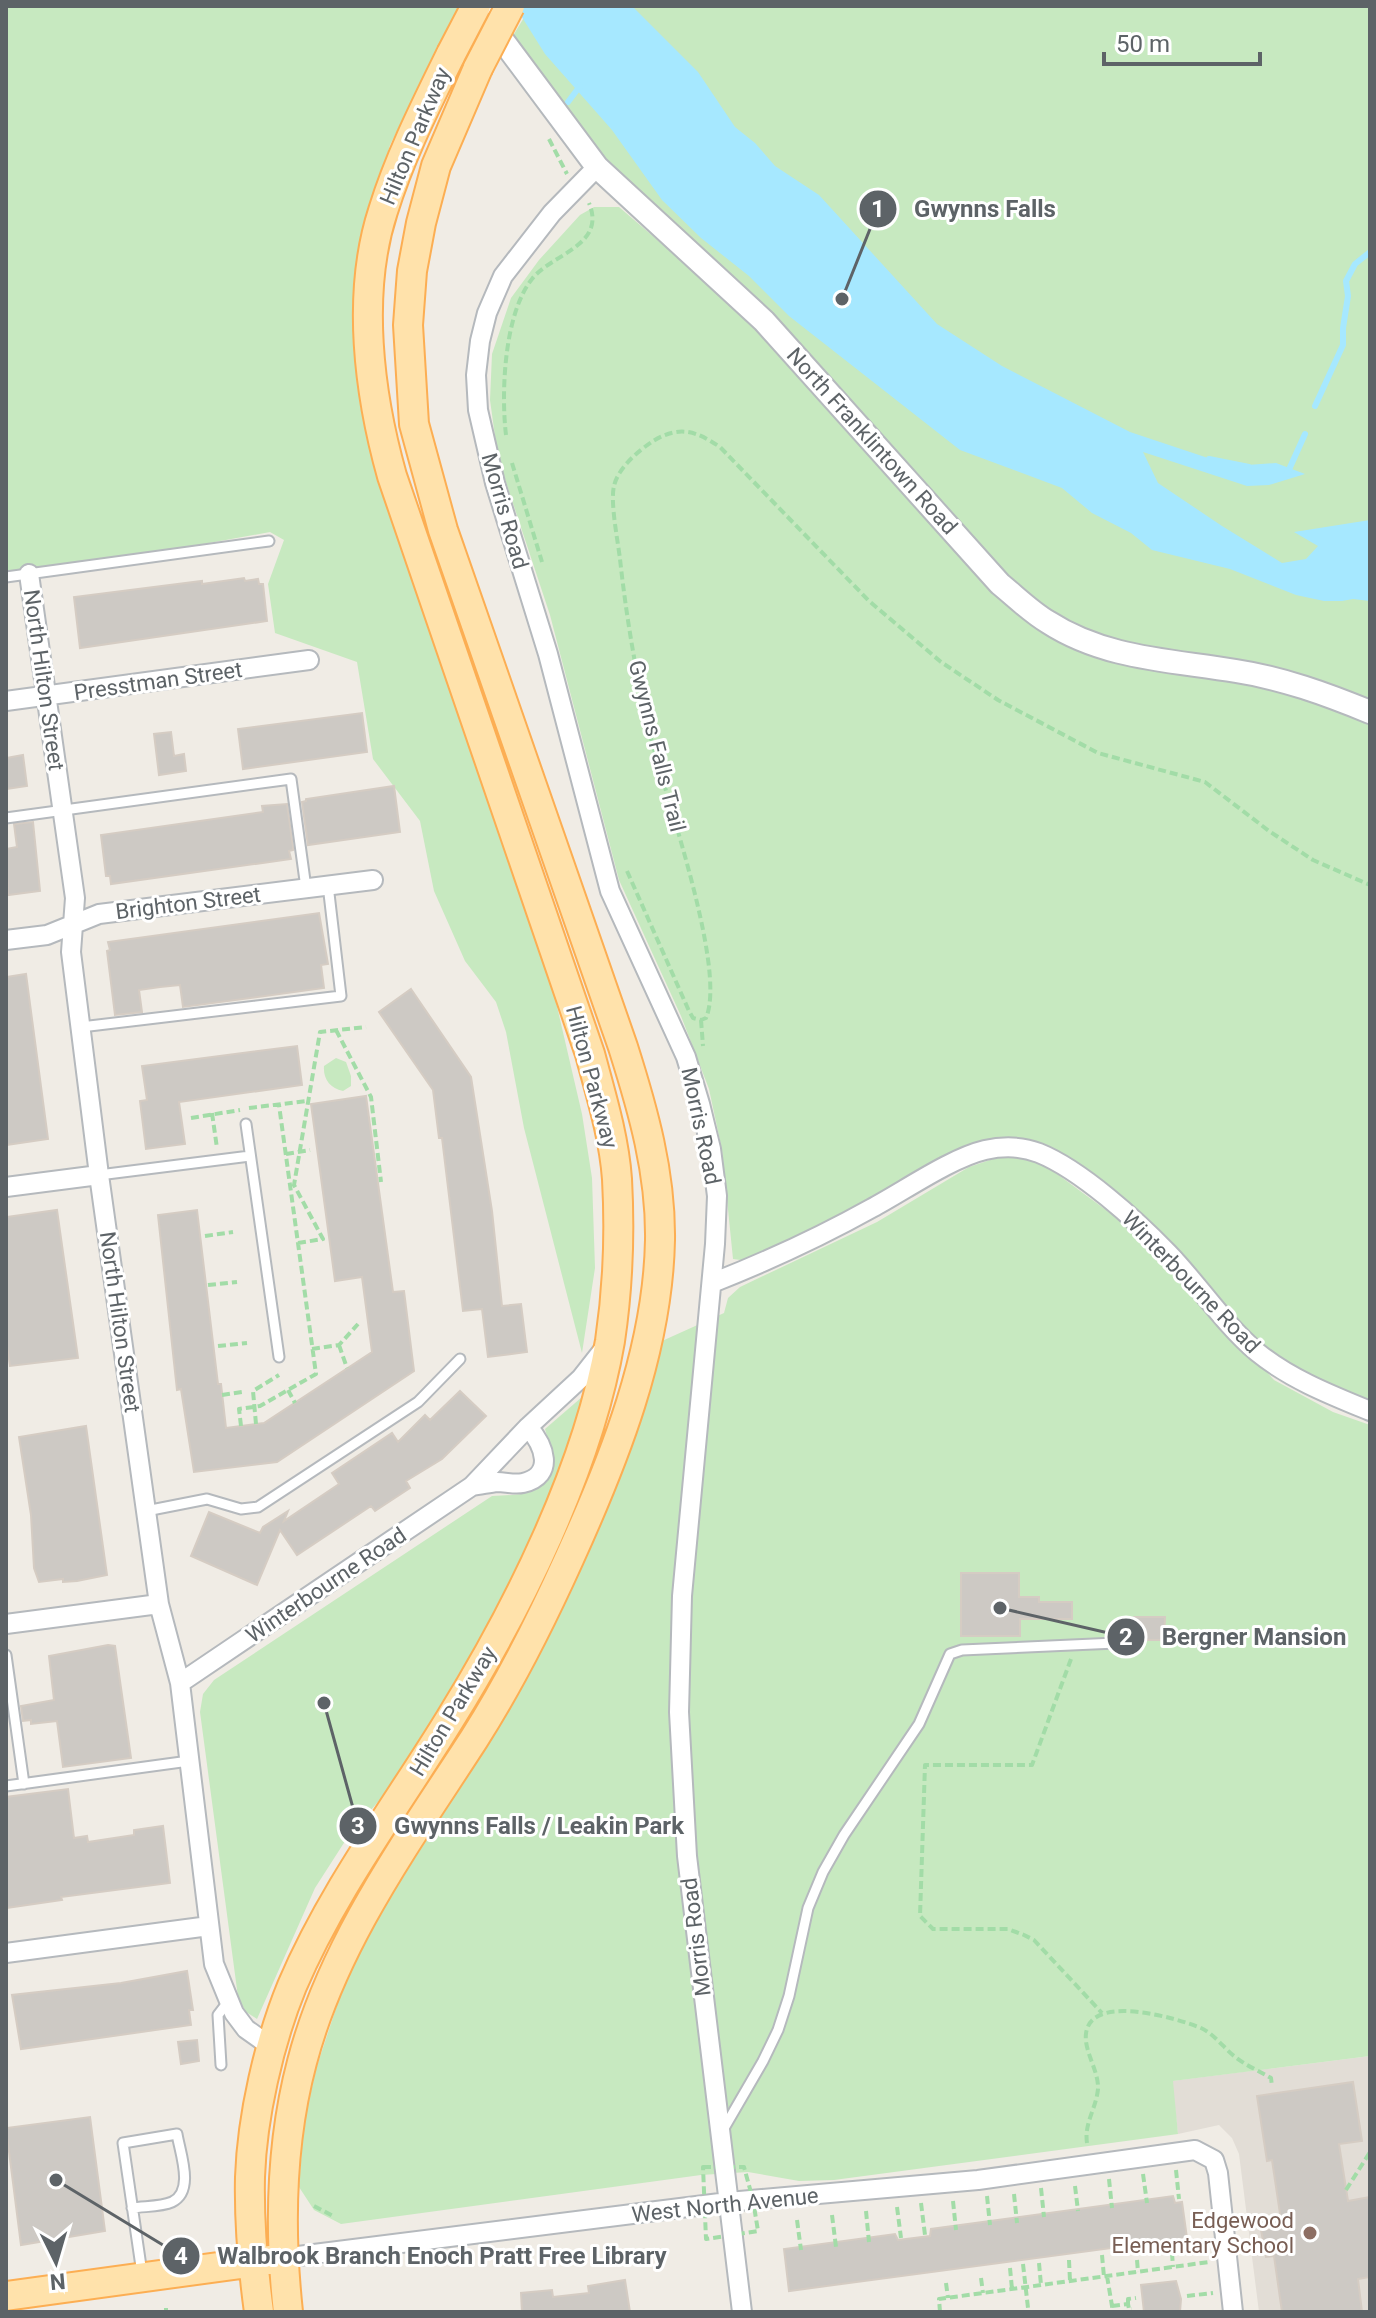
<svg xmlns="http://www.w3.org/2000/svg" width="1376" height="2318" font-family="Roboto,sans-serif">
<rect width="100%" height="100%" fill="#f0ece5"/>
<path fill="#e2ddd6" d="M1370,2056v256h-111l-20,-158 -7,-16 -13,-13 -41,9 -6,-53z"/>
<path fill="#c7e9c0" d="M6,6h453l-69,139 -14,45 -20,100 4,115 13,58 179,522 30,129 10,64 3,90 -13,85 -58,-225 -18,-96 -10,-30 -31,-41 -31,-70 -14,-70 -47,-62 -16,-97 -82,-29 -7,-49 16,-44 -14,-8 -105,19 -159,21z
M531,6h839v701l-251,-61 -56,-23 -59,-44 -209,-237 -194,-188 -90,-115z
M594,207h25l119,102 263,288 107,62 153,28 54,14 55,23v680l-83,-39 -45,-35 -179,-169 -41,-22 -15,-2 -28,7 -190,101 -41,16 -15,-2 -11,-109 -13,-61 -28,-73 -62,-136 -69,-265 -52,-157 -8,-58 2,-46 19,-56 28,-38 41,-45z
M336,1058l10,4 5,14v10l-8,5c-13,-3 -20,-12 -19,-25z
M1005,1155l28,5 16,8 95,70 130,142 59,32 37,13v631l-197,25 5,53 -344,46 -35,1 -51,-9 -47,3 -360,49 -27,-14 -15,-23 5,-64 12,-54 29,-88 34,-67 119,-185 55,-101 58,-128 27,-74 24,-85 62,-28 4,-15 12,-11 137,-65 92,-55z
M582,1397l-8,39 -41,103 -47,97 -88,143 -49,56 -34,53 -58,131 -11,-7 -8,-15 -38,-285 3,-18 11,-14 278,-184c36,-2 45,1 62,-34l-9,-33z"/>
<path fill="#a6e8ff" d="M515,6h117l66,66 37,55 20,16 20,23 44,29 118,129 65,42 128,66 102,34 44,-3 29,11 -36,11 -22,1 -104,-34 15,31 64,43 60,37 24,-4 12,-13 -24,-14 76,-12v81l-17,-2 -11,2h-18l-28,-6 -66,-26 -78,-19 -21,-17 -39,-20 -30,-25 -102,-38 -171,-134 -40,-40 -48,-38 -39,-38 -50,-70 -67,-76z"/>
<g fill="none" stroke-linecap="round" stroke-linejoin="round">
<path stroke="#a6e8ff" stroke-width="6" d="M568,102l12,-16
M1315,406l28,-61v-17l5,-32 -2,-15 9,-17 15,-12
M1209,459l40,8
M1287,474l18,-40"/>
</g>
<path fill="#cdc9c4" stroke="#d5ccc3" stroke-width="2" d="M244,578l1,3 13,-2 1,5h4l4,37 -187,27 -6,-51 128,-16v3z
M362,713l5,39 -124,17 -5,-40z
M171,732l3,24 10,-2 2,17 -27,4 -5,-41z
M23,755l4,31 -21,3v-31z
M394,786l6,46 -92,13 -6,-43 4,-1v-2z
M287,804l6,43v3l-4,1 2,8 -180,25 -1,-8h-4l-5,-41 162,-23 -1,-6z
M33,822l7,69 -32,4 -2,-46 11,-2 -3,-23z
M319,913l9,51 -7,1 3,23 -141,19 -3,-22 -20,2 -21,3 3,22 -27,3 -8,-64 3,-1 -2,-8z
M26,974l22,165 -42,6v-168z
M411,989l60,88 21,134 10,95 19,-2 6,48 -39,5 -6,-48 -19,2 -21,-173h-3l-6,-48 -54,-78z
M297,1046l5,39 -123,17 6,42 -39,5 -6,-48 7,-1 -5,-34z
M366,1096l27,196 11,-1 10,80 -137,91 -83,10 -13,-83 -4,1 -19,-175 39,-5 21,174h3l5,44 38,-5 108,-71 -10,-75 -27,4 -24,-177z
M57,1210l21,148 -68,8 -4,-27v-122z
M460,1391l26,25 -44,43 -36,22 4,7 -35,23 -4,-5 -74,49 -17,-25 -23,55 -66,-29 18,-44 51,21 3,-6 25,-16 -4,10 55,-37 -7,-11 60,-40 6,9 27,-27 5,5z
M86,1426l21,149 -30,6 -14,1v-3l-24,3 -5,-14 -3,-53 -12,-78z
M961,1573h58v24h20v5h33v17h-52v17h-59z
M1134,1617h31l-1,23h-30z
M108,1645l7,1 16,112 -68,9 -6,-46 -26,3v-4l-8,1 -2,-15 33,-6 -5,-44z
M68,1789l6,49 13,-2 1,6 46,-7v-5l29,-4 7,57 -109,14 1,3 -56,8v-111z
M187,1971l6,39h-4l2,15 -170,24 -9,-54 109,-12z
M197,2040l2,21 -18,3 -3,-22z
M1353,2082l9,59 -23,3 9,57 22,-4v80l-12,2 4,33h-80l-8,-56 -8,1 -5,-27 21,-3 -10,-67 -5,1 -10,-65z
M90,2117l15,114 -84,14 -15,-117z
M1173,2196l2,7 7,-1 5,36 -398,53 -5,-42 111,-15 3,6 32,-4 1,-7z
M625,2280l5,32h-108l-1,-19 31,-3 1,7 36,-4 -1,-7z
M1176,2281l5,18 -1,13h-36l-3,-27z"/>
<g fill="none" stroke-linecap="round" stroke-linejoin="round">
<g stroke="#b5b9bd" stroke-width="13">
<path id="service" d="M6,577l263,-36
M6,818l285,-39 15,109
M81,1027l260,-31 -13,-111
M246,1124l33,233
M99,1175l151,-19
M146,1511l61,-12 34,10 17,-2 160,-105 42,-43
M6,1655l18,129
M6,1786l183,-25
M221,2065l-3,-50 10,-13
M723,2130l40,-69 15,-31 11,-34 19,-88 15,-36 21,-37 75,-111 31,-70 12,-4 154,-7
M132,2208c12,-2 29,-1 40,-6 23,-11 8,-49 5,-68l-54,9c6,43 13,87 19,131"/>
</g>
<g stroke="#b5b9bd" stroke-width="22">
<path id="minor" d="M597,167l-45,46 -49,63 -16,37 -7,28 -4,34 2,35 17,73 53,171 62,237 76,166 14,47 11,45 6,47 -2,48 -33,352 -3,116 8,144 55,456
M29,574l46,324 -4,54 28,223 60,429 21,79 34,281 20,49 12,16 27,19
M6,701l303,-41
M6,940l41,-5 52,-21 274,-34
M6,1187l93,-12
M712,1283c56,-22 108,-46 160,-75 32,-17 79,-50 113,-58 18,-4 36,-4 54,3 42,17 97,67 129,100 31,32 55,70 89,99 33,27 74,43 113,59
M472,1486c8,-1 17,-3 25,-4 9,0 17,3 26,1 33,-8 21,-38 5,-56
M6,1624l153,-20
M180,1683l292,-197 56,-59 53,-49 22,-28
M6,1953l203,-27
M282,2258l446,-56 250,-22 217,-30 19,10 4,13 15,139"/>
</g>
<g stroke="#b5b9bd" stroke-width="26">
<path id="tertiary" d="M477,6l120,161 167,154 236,263c16,13 31,28 48,38 57,37 123,38 188,49 46,7 90,23 134,41"/>
</g>
<g stroke="#fcae53" stroke-width="32">
<path id="primary" d="M6,2296l263,-36
M259,2312c-6,-44 -10,-90 -9,-135 2,-60 19,-135 42,-191 41,-96 104,-179 158,-267 68,-110 138,-250 160,-378 8,-54 10,-108 7,-162 -3,-42 -16,-84 -27,-125l-198,-578c-23,-82 -36,-182 -9,-265 17,-55 43,-106 68,-157
M288,2312c-9,-84 -8,-167 14,-250 31,-119 106,-221 172,-323 37,-58 67,-118 95,-180 45,-99 89,-209 91,-319 1,-67 -17,-130 -37,-193l-180,-517 -29,-106 -6,-99 4,-54 9,-48 15,-57 42,-98"/>
</g>
<path stroke="#a2dca7" stroke-width="4" stroke-dasharray="8 4" stroke-linecap="butt" d="M549,139l18,35
M506,435c-5,-42 -2,-121 26,-156 19,-25 75,-33 57,-76
M512,463l30,99
M627,871l62,140 4,7 8,2 5,-2c22,-52 -46,-235 -59,-296 -12,-54 -21,-108 -27,-163 -2,-17 -10,-57 -6,-73 4,-18 24,-35 39,-45 27,-16 43,-10 67,6l149,154 72,61 57,38 100,53 107,29 64,49 44,29 57,25
M701,1020l2,26
M336,1030l35,67 10,85
M249,1108l58,-7
M212,1113l5,35
M191,1118l49,-8
M286,1154l24,-4
M205,1236l28,-4
M298,1243l25,-4 -29,-54 26,-153 46,-5
M208,1285l29,-3
M339,1345l8,23
M218,1346l29,-3
M312,1349l27,-4 19,-21
M288,1390l7,13
M222,1395l20,-3
M256,1424l-3,-33 26,-16
M241,1426l-2,-17 21,-3 56,-32 -37,-269
M1071,1659l-39,106h-107l-5,151 13,13h75l16,6 10,5 68,73
M1087,2143c-3,-20 9,-34 11,-54 1,-20 -17,-41 -11,-60 10,-34 90,-11 114,-1 13,6 22,19 33,28 11,9 25,15 37,22l1,8
M703,2167h41l9,33 5,31 -52,8z
M1176,2170l3,29
M1143,2174l4,29
M1109,2179l3,29
M1075,2186l3,25
M1041,2188l3,29
M1346,2190l24,-38
M1014,2194l3,29
M987,2196l3,29
M953,2201l3,29
M921,2203l4,32
M314,2206l19,10
M897,2207l4,31
M866,2211l3,31
M832,2215l4,32
M797,2220l4,30
M1172,2253l1,14
M1102,2255l2,22
M1069,2260l1,21
M1137,2260l1,12
M1039,2263l2,22
M1023,2264l5,44
M1010,2268l2,21
M1107,2276l6,36
M981,2278l2,15
M946,2283l2,15
M1187,2296l26,-3
M1128,2304v-5l8,-1
M1112,2306l16,-2 1,5h3
M166,2308v4
M940,2312l-1,-13 270,-37"/>
<use href="#service" stroke="#fff" stroke-width="9"/>
<use href="#minor" stroke="#fff" stroke-width="18"/>
<use href="#tertiary" stroke="#fff" stroke-width="22"/>
<use href="#primary" stroke="#ffe2ab" stroke-width="28"/>
<g stroke="#fcae53" stroke-width="32" stroke-linecap="butt">
<path id="primary-bridge" d="M451,54l25,-48
M478,68l32,-62"/>
</g>
<use href="#primary-bridge" stroke="#ffe2ab" stroke-width="28"/>
</g>
<circle fill="#8d6e63" stroke="#fff" stroke-width="3" cx="1310" cy="2233" r="8"/>
<g text-anchor="middle" dominant-baseline="central" stroke-width="6" stroke-linejoin="round" paint-order="stroke">
<g font-size="22" fill="#5d6367" stroke="#fff">
<text transform="translate(415 136) rotate(-67)">Hilton Parkway</text>
<text transform="translate(872 441) rotate(48)">North Franklintown Road</text>
<text transform="translate(505 511) rotate(74)">Morris Road</text>
<text transform="translate(44 680) rotate(82)">North Hilton Street</text>
<text transform="translate(158 681) rotate(-8)">Presstman Street</text>
<text transform="translate(657 746) rotate(76)">Gwynns Falls Trail</text>
<text transform="translate(188 903) rotate(-7)">Brighton Street</text>
<text transform="translate(592 1077) rotate(75)">Hilton Parkway</text>
<text transform="translate(701 1126) rotate(78)">Morris Road</text>
<text transform="translate(1191 1282) rotate(46)">Winterbourne Road</text>
<text transform="translate(120 1322) rotate(82)">North Hilton Street</text>
<text transform="translate(326 1585) rotate(-34)">Winterbourne Road</text>
<text transform="translate(453 1711) rotate(-59)">Hilton Parkway</text>
<text transform="translate(696 1937) rotate(-97)">Morris Road</text>
<text transform="translate(725 2205) rotate(-6)">West North Avenue</text>
</g>
<g font-size="22" fill="#785e54" stroke="#fff" text-anchor="end">
<text x="1294" y="2220">Edgewood<tspan x="1294" dy="25">Elementary School</tspan></text>
</g>
</g>
<path fill="none" stroke="#5d6367" stroke-width="3" d="M842 299L878 209M1000 1608L1126 1637M324 1703L358 1826M56 2180L181 2256"/>
<g fill="#5d6367" stroke="#fff" stroke-width="3">
<circle cx="842" cy="299" r="8"/>
<circle cx="1000" cy="1608" r="8"/>
<circle cx="324" cy="1703" r="8"/>
<circle cx="56" cy="2180" r="8"/>
<circle cx="878" cy="209" r="20"/>
<circle cx="1126" cy="1637" r="20"/>
<circle cx="358" cy="1826" r="20"/>
<circle cx="181" cy="2256" r="20"/>
</g>
<g font-size="24" text-anchor="middle" font-weight="bold" fill="#fff">
<text x="878" y="217">1</text>
<text x="1126" y="1645">2</text>
<text x="358" y="1834">3</text>
<text x="181" y="2264">4</text>
</g>
<g font-size="24" text-anchor="middle" font-weight="bold" fill="#5d6367" stroke="#fff" stroke-width="6" stroke-linejoin="round" paint-order="stroke">
<text x="985" y="217">Gwynns Falls</text>
<text x="1254" y="1645">Bergner Mansion</text>
<text x="539" y="1834">Gwynns Falls / Leakin Park</text>
<text x="442" y="2264">Walbrook Branch Enoch Pratt Free Library</text>
</g>
<rect width="1376" height="2318" fill="none" stroke="#5d6367" stroke-width="16"/>
<g transform="translate(56 2262) rotate(175)" stroke="#ffffff" stroke-width="6" paint-order="stroke">
<path d="M0-6L14 30L0 20L-14 30Z" fill="#5d6367"/>
<text y="-12" font-size="22" font-weight="bold" text-anchor="middle" fill="#5d6367">N</text>
</g>
<path d="M1104 52v12h156v-12" fill="none" stroke="#5d6367" stroke-width="4"/>
<text x="1116" y="52" font-size="24" fill="#5d6367" stroke="#ffffff" stroke-width="6" paint-order="stroke">50 m</text>
</svg>
